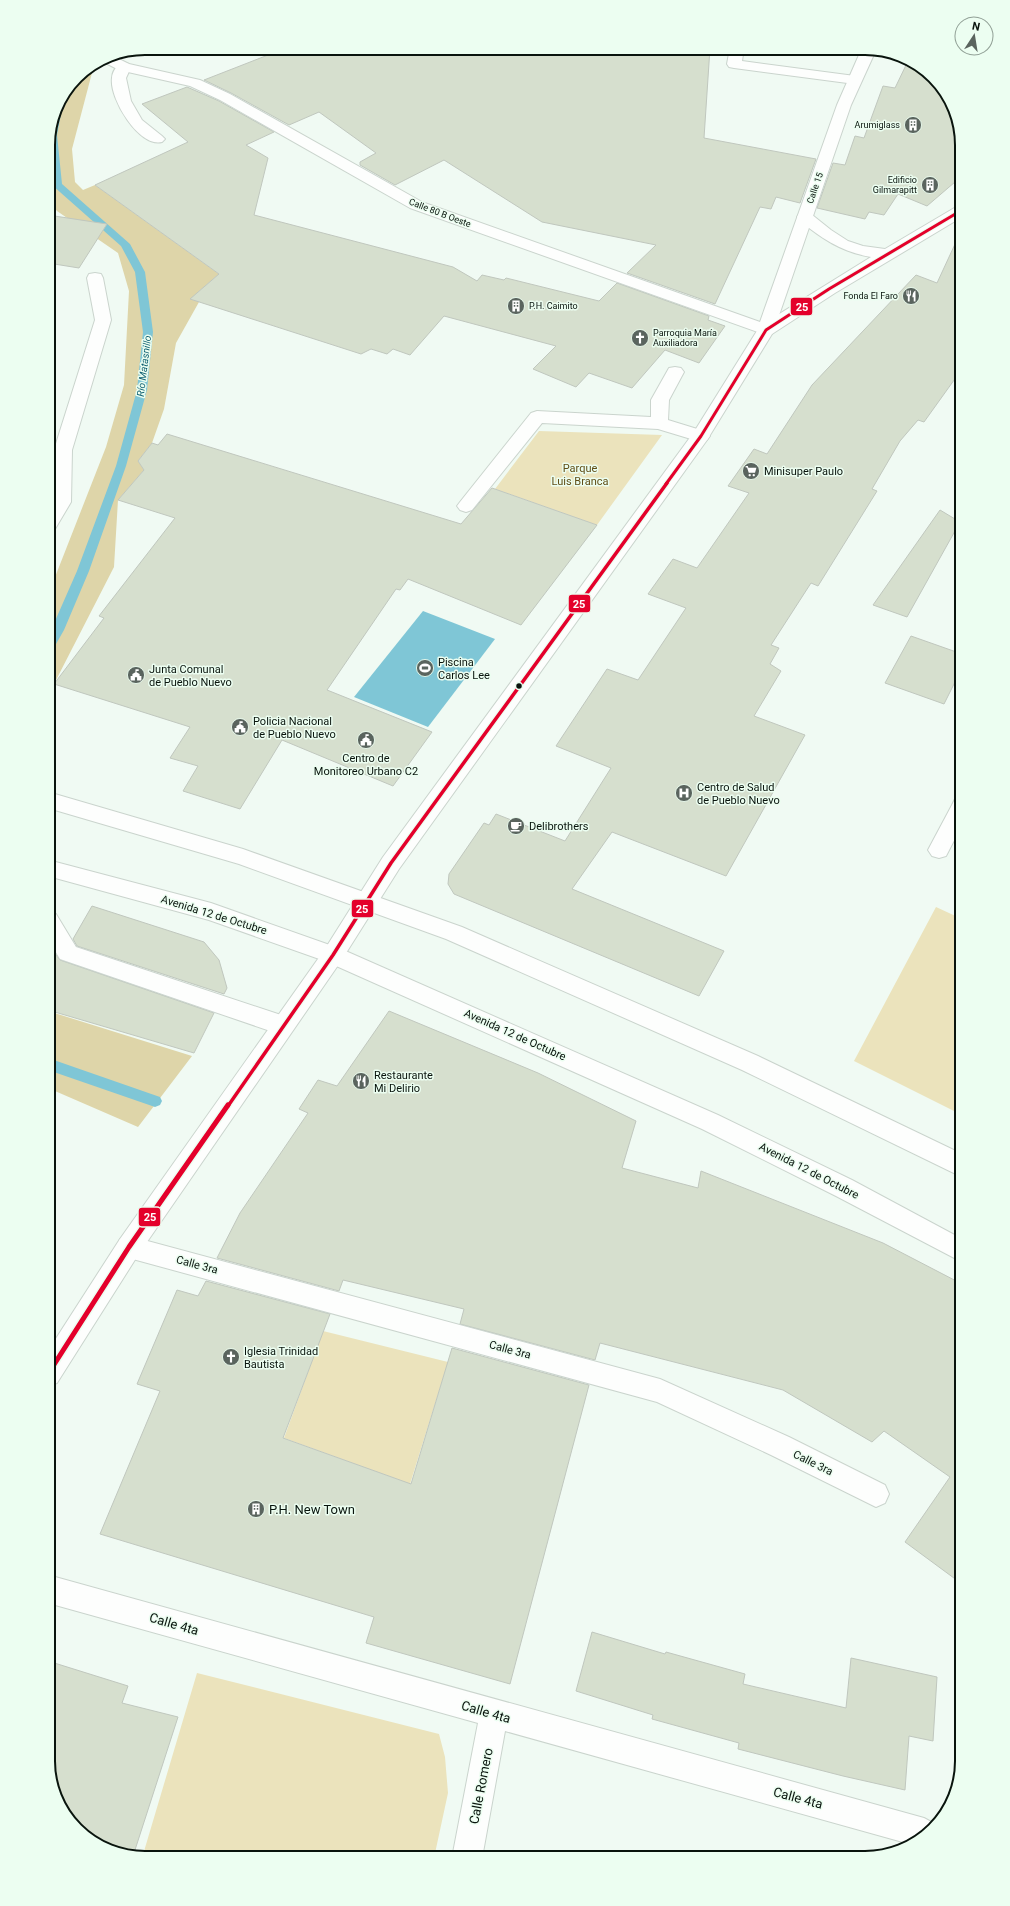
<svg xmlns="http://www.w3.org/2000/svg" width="1010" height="1906" font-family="Roboto,sans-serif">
<rect width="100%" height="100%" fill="#f0faf3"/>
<path fill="#ebe3bc" d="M539,431l123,4 -65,90 -102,-36z
M936,907l26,12v196l-108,-54z
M323,1331l125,31 -38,122 -126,-46z
M197,1673l242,61 6,23 3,36 -14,65h-292z"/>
<path fill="#ded5a9" d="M89,68l4,1 -21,80 3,33 8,8 12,-5 124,89 -22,19 2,9 -23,41 -12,66 -12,34 -14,18 6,9 -26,30 -4,67 -60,117 -6,9v-98l58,-148 18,-62 5,-94 -11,-38 -61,-42 -9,-11v-61l7,-31 22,-32z
M48,1011l144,45 -54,71 -90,-39z"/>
<path fill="#7fc6d6" d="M423,611l72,28 -67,88 -74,-30z"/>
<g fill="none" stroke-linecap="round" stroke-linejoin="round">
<path fill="#7fc6d6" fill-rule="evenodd" d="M60,101l3,2 -6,32 5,49 68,60 15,28 8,60 -6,58 -21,76 -37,105 -25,59 -12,21 -4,1v-15l29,-66 39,-105 21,-76 6,-58 -8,-60 -14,-26 -69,-61c-2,-28 -8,-60 8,-84z
M48,1058l112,39 2,4 -2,4 -5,2 -107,-37z"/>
</g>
<path fill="#d6dfce" stroke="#c0c7be" d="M286,48h424l-6,90 112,21 -16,44 -24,-6 -5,12 -11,-2 -45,97 -88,-31 29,-28 -114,-23 -98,-62 -49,25 -35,-20v-3l16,-9 -57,-41 -30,13 -58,-32 -27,-13z
M908,61l11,3 36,44 7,37v31l-35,30 -29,-12 -14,21 -15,-3 -4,7 -48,-11 16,-45 12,2 10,-29 9,2 19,-52 12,2z
M187,87l32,14 55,31 -28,13 22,13 -14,57 199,52 24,14 5,-6 22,5 2,-2 93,23 18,-18 92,33 -1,4 17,6 -26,37 -34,-13 -33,38 -43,-15 -13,14 -43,-18 23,-23 -112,-30 -34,39 -17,-6 -6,5 -16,-5 -10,5 -171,-55 29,-25 -124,-89 93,-43 -46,-38z
M48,215l59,9 -28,44 -31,-5z
M962,229v140l-38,53 -6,-2 -18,21 -28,48 5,2 -59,95 -7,-3 -40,62 8,3 -9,16 11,7 -27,45 51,19 -79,141 -114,-44 -40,57 152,62 -25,45 -245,-102 -6,-10 1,-10 35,-51 5,2 7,-11 69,27 46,-73 -55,-22 51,-77 31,11 48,-72 -38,-14 25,-35 24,9 52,-75 -21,-7 26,-37 13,5 45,-69 104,-110 21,8z
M167,434l294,90 31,-36 105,37 -76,100 -113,-46 -8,11 -4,-1 -69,101 105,42 -39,54 -111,-46 -42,69 -57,-18 15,-25 -28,-8 20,-31 -136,-43 50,-66 -5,-2 76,-98 -57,-18 26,-30 -6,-9 14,-18 6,2z
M940,510l20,12 -53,95 -34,-12z
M911,636l51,18v14l-18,36 -59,-21z
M92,906l112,36 15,18 8,28 -3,6 -147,-48 -4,-7z
M48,945l12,15 154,53 -20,40 -146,-43z
M389,1011l149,62 98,48 -14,47 76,20 3,-17 182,72 79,41v300l-57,-42 45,-65 -66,-46 -12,11 -89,-52 -183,-47 -5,17 -135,-36 4,-15 -121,-29 -4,11 -122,-33 23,-45 68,-100 -9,-4 19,-29 19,6z
M206,1281l124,33 -47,124 128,46 41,-136 137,37 -79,299 -144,-41 8,-26 -274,-83 60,-143 -23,-7 40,-94 21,6z
M592,1632l73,22 1,-2 79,22 -2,10 103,24 5,-50 86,19 -4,64 -24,-5 -4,54 -62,-14 -105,-27 1,-6 -87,-24 1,-4 -77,-24z
M48,1661l80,25 -6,17 56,14 -44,136 -43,-11 -36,-44 -7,-37z"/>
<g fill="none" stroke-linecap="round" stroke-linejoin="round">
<g stroke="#cad4cd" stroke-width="2">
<path id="service" d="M730,48h14l-2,13 113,15 5,1 2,3 -2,3 -5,1 -121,-16 -5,-1 -2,-3z
M124,63l5,1 2,3 -5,11 5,23 11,19 20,16 3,3 -3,3c-23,6 -53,-44 -50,-64 0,-5 4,-11 7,-14z
M95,273l6,1 2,4 8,42 -39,130 -1,52 -16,27 -7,2v-21l5,-8 1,-52 41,-130 -8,-42 2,-4z
M675,367l6,1 3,4 -15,28 -1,20 39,12 3,4 -3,4 -6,2 -43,-13 -116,-6 -70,87 -6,2 -6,-2 -3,-4 3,-4 71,-89 6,-2 114,6v-17l18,-32z
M48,911l8,3 20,33 214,71 3,7 -3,7 -8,3 -222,-76 -12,-20z"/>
</g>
<g stroke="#cad4cd" stroke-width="2">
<path id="minor" d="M862,48l14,2 -25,55 -77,225 -2,4 -6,1 -356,-127 -190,-108 -30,-14 -71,-16 -19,-10 11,-5 18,9 71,16 30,14 192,108 338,120 77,-217z
M962,797v28l-16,31 -7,2 -7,-2 -4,-6 24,-45 3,-6z
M129,1236l531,143 129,58 96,48 4,9 -4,9 -9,4 -105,-52 -114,-53 -528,-144 -9,-3 -3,-8 3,-8z
M48,1575l876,243 11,6 -25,20 -405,-113 -23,127h-30l26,-135 -430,-120z"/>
</g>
<g stroke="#cad4cd" stroke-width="2">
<path id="secondary" d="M962,205v12l-127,76 -63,41 -65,106 -308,429 -58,92 -203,294 -81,128 -9,3v-35l72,-112 205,-290 58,-92 311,-425 66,-106 111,-69c-29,-5 -49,-18 -72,-37l-2,-3 2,-3 6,-2 6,2 20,16 17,11 15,5 22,3 71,-42z"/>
</g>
<g stroke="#cad4cd" stroke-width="2">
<path id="primary" d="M48,792l195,57 219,78 296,129 204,98v23l-220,-107 -296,-131 -207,-75 -191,-56z
M48,860l163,43 130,46 377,166 134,65 110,59v23l-126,-66 -134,-67 -377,-168 -116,-41 -161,-44z"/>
</g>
<use href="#service" fill="#fdfefd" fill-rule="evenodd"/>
<use href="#minor" fill="#fdfefd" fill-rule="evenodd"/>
<use href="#secondary" fill="#fdfefd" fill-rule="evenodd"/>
<use href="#primary" fill="#fdfefd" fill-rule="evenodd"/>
<g stroke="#ecfef1" stroke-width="5">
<path id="bus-1-far2" d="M666,484l35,-48 65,-106 63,-41 133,-79"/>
</g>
<g stroke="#ecfef1" stroke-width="6">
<path id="bus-1-far1" d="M228,1106l105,-151 58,-92 276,-380"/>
</g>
<g stroke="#ecfef1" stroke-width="8">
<path id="bus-1" d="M48,1374l81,-127 99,-142"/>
</g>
<use href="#bus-1-far2" stroke="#e4002b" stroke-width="3"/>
<use href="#bus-1-far1" stroke="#e4002b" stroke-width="3.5"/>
<use href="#bus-1" stroke="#e4002b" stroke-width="5"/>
</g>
<defs>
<g id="building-disc" transform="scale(0.9)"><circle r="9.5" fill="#5a645e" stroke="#ecfef1"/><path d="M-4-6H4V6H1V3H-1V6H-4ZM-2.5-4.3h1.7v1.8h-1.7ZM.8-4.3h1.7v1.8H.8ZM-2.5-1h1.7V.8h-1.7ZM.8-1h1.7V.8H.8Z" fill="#fff"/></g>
<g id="restaurant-disc" transform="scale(0.9)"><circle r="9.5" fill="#5a645e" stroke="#ecfef1"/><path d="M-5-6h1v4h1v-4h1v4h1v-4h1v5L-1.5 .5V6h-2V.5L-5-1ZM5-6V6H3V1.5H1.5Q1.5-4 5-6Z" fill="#fff"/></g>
<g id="church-disc" transform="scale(0.9)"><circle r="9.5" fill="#5a645e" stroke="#ecfef1"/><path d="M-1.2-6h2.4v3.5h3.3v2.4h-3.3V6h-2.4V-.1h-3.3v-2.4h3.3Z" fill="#fff"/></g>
<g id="supermarket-disc" transform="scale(0.9)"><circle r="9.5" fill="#5a645e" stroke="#ecfef1"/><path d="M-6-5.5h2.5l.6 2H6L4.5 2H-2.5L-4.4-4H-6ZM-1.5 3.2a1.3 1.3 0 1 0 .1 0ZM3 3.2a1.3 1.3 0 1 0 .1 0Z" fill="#fff"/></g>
<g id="stadium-disc" transform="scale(0.9)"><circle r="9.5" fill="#5a645e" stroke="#ecfef1"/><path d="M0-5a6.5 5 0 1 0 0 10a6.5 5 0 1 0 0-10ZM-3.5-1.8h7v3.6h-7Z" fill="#fff"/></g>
<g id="civic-disc" transform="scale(0.9)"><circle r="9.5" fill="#5a645e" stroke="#ecfef1"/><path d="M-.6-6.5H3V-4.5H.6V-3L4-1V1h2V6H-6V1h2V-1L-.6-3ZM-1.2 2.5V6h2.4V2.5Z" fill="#fff"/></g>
<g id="hospital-disc" transform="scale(0.9)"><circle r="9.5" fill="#5a645e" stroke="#ecfef1"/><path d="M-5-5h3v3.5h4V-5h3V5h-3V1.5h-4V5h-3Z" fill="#fff"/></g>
<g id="cafe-disc" transform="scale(0.9)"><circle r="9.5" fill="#5a645e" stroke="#ecfef1"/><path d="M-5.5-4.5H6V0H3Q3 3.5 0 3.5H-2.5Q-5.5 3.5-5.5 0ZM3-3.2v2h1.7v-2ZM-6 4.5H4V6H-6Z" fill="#fff"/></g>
</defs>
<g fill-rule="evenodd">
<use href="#building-disc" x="913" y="125"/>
<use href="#building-disc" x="930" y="185"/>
<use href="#restaurant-disc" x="911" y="296"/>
<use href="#building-disc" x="516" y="306"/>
<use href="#church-disc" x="640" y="338"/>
<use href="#supermarket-disc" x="751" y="471"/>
<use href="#stadium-disc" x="425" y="668"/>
<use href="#civic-disc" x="136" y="675"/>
<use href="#civic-disc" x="240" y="727"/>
<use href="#civic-disc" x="366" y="740"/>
<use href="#hospital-disc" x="684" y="793"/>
<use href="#cafe-disc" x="516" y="826"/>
<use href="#restaurant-disc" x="361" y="1081"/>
<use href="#church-disc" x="231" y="1357"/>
<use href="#building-disc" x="256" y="1509"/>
</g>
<circle fill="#09140d" stroke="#ecfef1" stroke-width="1.5" cx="519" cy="686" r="3.5"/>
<g text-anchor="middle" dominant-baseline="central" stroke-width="3" stroke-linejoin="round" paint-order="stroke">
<g font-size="9" fill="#09140d" stroke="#ecfef1" text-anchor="end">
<text x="900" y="125">Arumiglass</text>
<text x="917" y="180">Edificio<tspan x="917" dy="10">Gilmarapitt</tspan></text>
<text x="898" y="296">Fonda El Faro</text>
<text x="529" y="306" text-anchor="start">P.H. Caimito</text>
<text x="653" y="333" text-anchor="start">Parroquia María<tspan x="653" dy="10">Auxiliadora</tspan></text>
</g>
<g font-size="9" fill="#09140d" stroke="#ecfef1">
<text transform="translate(815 188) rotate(-71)">Calle 15</text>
<text transform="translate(440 213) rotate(21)">Calle 80 B Oeste</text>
</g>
<g font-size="10" font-style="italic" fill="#0d5f71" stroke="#ecfef1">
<text transform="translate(144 366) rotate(-83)">Río Matasnillo</text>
</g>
<g font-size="11" fill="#604e16" stroke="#ecfef1">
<text x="580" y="468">Parque<tspan x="580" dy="13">Luis Branca</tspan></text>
</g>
<g font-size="11" fill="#09140d" stroke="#ecfef1" text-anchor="start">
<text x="764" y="471">Minisuper Paulo</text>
<text x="438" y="662">Piscina<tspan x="438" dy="13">Carlos Lee</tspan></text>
<text x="149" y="669">Junta Comunal<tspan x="149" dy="13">de Pueblo Nuevo</tspan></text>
<text x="253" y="721">Policia Nacional<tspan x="253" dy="13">de Pueblo Nuevo</tspan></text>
<text x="366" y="758" text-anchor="middle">Centro de<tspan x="366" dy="13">Monitoreo Urbano C2</tspan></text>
<text x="697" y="787">Centro de Salud<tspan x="697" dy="13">de Pueblo Nuevo</tspan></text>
<text x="529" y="826">Delibrothers</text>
<text x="374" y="1075">Restaurante<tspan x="374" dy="13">Mi Delirio</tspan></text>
<text x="244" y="1351">Iglesia Trinidad<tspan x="244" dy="13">Bautista</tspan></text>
</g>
<g font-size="11" fill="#09140d" stroke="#ecfef1">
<text transform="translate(214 915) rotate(17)">Avenida 12 de Octubre</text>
<text transform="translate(515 1035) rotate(24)">Avenida 12 de Octubre</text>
<text transform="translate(809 1171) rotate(27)">Avenida 12 de Octubre</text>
<text transform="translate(197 1265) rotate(15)">Calle 3ra</text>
<text transform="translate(510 1350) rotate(15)">Calle 3ra</text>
<text transform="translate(813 1463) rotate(26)">Calle 3ra</text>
</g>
<g font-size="13" fill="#09140d" stroke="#ecfef1" text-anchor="start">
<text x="269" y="1509">P.H. New Town</text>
</g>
<g font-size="13" fill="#09140d" stroke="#ecfef1">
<text transform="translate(174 1624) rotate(16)">Calle 4ta</text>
<text transform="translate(486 1712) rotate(16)">Calle 4ta</text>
<text transform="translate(481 1786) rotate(-79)">Calle Romero</text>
<text transform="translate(798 1798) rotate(15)">Calle 4ta</text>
</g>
</g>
<path d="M0 0H1010V1906H0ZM145 55H865A90 90 0 0 1 955 145V1761A90 90 0 0 1 865 1851H145A90 90 0 0 1 55 1761V145A90 90 0 0 1 145 55Z" fill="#ecfef1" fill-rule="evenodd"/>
<path fill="none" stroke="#09140d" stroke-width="2" d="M145 55H865A90 90 0 0 1 955 145V1761A90 90 0 0 1 865 1851H145A90 90 0 0 1 55 1761V145A90 90 0 0 1 145 55Z"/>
<g stroke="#ecfef1" stroke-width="1.5">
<rect x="790" y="297" width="23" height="19" rx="4" fill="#e4002b"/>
<rect x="568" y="594" width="23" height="19" rx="4" fill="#e4002b"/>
<rect x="351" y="899" width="23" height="19" rx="4" fill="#e4002b"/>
<rect x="138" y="1207" width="23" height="20" rx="4" fill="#e4002b"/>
</g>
<g font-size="11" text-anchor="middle" font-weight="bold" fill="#fff">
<text x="802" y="311">25</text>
<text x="579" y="608">25</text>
<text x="362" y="913">25</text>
<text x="150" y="1221">25</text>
</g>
<g transform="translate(974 36) rotate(12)"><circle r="19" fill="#ecfef1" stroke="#91a096"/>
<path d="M0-3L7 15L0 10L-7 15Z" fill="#5a645e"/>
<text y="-6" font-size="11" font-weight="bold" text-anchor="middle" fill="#09140d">N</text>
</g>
</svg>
